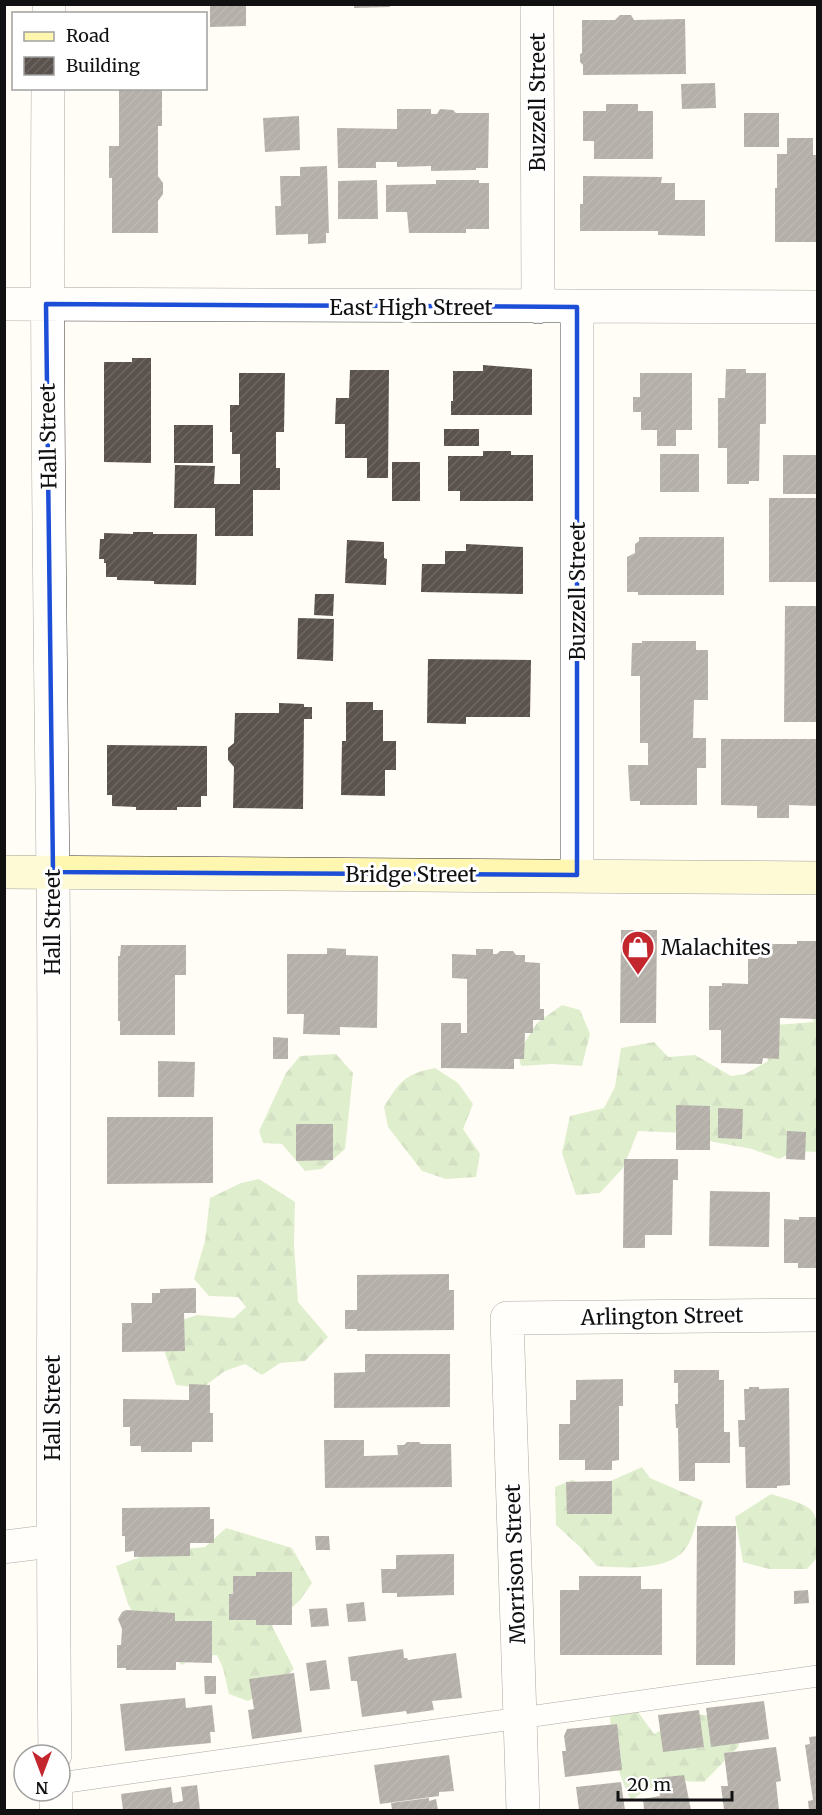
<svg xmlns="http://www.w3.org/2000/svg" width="822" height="1815" font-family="Merriweather,serif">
<defs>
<pattern id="forest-firs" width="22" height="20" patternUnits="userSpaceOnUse" patternTransform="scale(1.5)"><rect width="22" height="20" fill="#b9dc9c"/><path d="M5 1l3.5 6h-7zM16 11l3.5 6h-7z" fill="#9ebc85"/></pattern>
<pattern id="building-hatch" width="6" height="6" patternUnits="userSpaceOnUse" patternTransform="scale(1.5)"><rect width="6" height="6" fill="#5a524d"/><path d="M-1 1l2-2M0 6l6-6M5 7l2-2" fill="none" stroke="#6d6662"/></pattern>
</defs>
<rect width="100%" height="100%" fill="#fffdf5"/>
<path fill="url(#forest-firs)" d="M817,967v185l-22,-1 -16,8 -27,-10 -38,-7 -28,-9 -48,-2 -15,37 -23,25 -24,2 -14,-42 8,-37 34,-8 11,-21 6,-39 33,-6 14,15 27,-2 36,21 14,-2 23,-13 -5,-35 51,-4 -8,-20z
M562,1005l18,5 10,24 -8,32 -30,-2 -31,2 -3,-13 19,-30z
M336,1054l17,19 -8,76 -23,20 -17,2 -23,-27 -19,-1 -4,-12 27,-58 14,-17z
M435,1068l23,15 15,21 -10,25 17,25 -4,23 -30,2 -24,-8 -34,-44 -4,-20c16,-26 21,-33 51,-39z
M259,1179l36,23 -1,42 4,58 30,35 -23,24 -25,2 -18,12 -17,-11 -20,7 -23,17 -26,-3 -11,-32 11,-31 21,-7 37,3 12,-11 -8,-10 -29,-1 -15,-17 11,-38 5,-43 31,-15z
M642,1467l8,11 53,23c-4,11 -10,36 -15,44 -15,27 -64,23 -91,21l-17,-19 -24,-22 -1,-38 17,-7 25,7z
M771,1494c50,15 47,13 46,64l-10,11h-38l-26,-7 -8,-45z
M226,1528l66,20 20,35 -12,17 -28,26 22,43 -19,18 -27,14 -19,-7 -6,-26 -6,-13 -20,1 -15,9 -42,-39 -12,-22 -12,-38 38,-14 51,-5z
M638,1712l16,22c33,-18 45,-29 81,-7l4,19 -35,36c-33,-2 -45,-2 -73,18 -15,-30 -19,-52 -21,-85z"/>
<path fill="url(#building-hatch)" d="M210,4h36v22l-36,1z
M354,4h36v3l-36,1z
M620,15h11l3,5 51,-1 1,55 -103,1v-10l-3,-3v-8l2,-1v-33h33z
M715,83l1,25 -34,1 -1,-25z
M119,88h43v38h-4v50l5,7v11l-5,7v32h-46v-55h-3v-32h10z
M606,104h32v7h15v48h-59v-18h-11v-30h23z
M397,109h34v5h6l3,-5 13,1 3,3h33l-1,55h-12v2l-45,1v-5l-34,1v-5h-21v6h-38l-1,-40 60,1z
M744,113h35v34h-35z
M299,116l1,34 -35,2 -2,-34z
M787,138h26v17h4v87h-42v-54h2v-34h10z
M327,166l2,67h-3v10l-18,1v-10l-32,1 -1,-29h6l-1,-30h20v-9z
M583,176l79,1 -1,6h14v17h30v36l-47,-1v-4h-78v-27h3z
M377,180l1,39h-40v-38z
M436,180h43v3h10v46h-23v4h-57l-2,-21h-21v-27l50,-1z
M132,358h19v105l-47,-1v-100h28z
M483,365l49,4v46h-81v-14h2v-30h30z
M726,369h20v4h20v51h-6l-1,57h-10v3h-22v-36h-9v-50h7z
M350,370h39l-1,108h-21v-20h-22v-34h-10l1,-26h13z
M239,373h46l-1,59h-8v36h4v22h-27v46h-38v-28h-41l1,-43 40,1 -1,18h26v-30h-8v-22h-2v-27h9z
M640,373h52v57h-16v16h-19v-16h-16v-18h-8v-15h7z
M174,425h39v38h-39z
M444,429h35v17h-35z
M483,451h28v4h22v46h-73v-10h-12v-35h35z
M660,454h39v38h-39z
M783,455h35v39h-35z
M392,462h28v39h-28z
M769,498h49v84h-49z
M133,532h20v2h44l-1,51 -42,-1v-3l-37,-1v-3h-11v-14h-2v-4h-5l1,-20h4v-6l29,1z
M639,537h85v58h-86v-3h-11v-35l8,-4v-9l4,-3z
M347,540l37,2v16l3,1 -1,26 -41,-2z
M466,544l57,3v47l-102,-2 1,-28h23v-13h21z
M315,594h19l-1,22 -19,-1z
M785,606h33v116h-34z
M298,618l36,1 -1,42 -36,-2z
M642,641h54v9h12v50h-14l-1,38h13v30h-9v37h-57v-4h-10l-2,-36h20v-22h-8v-67h-9l1,-33h10z
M428,659l103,1 -1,57h-64v7l-39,-1z
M346,702h27v8h10v31h13v29h-11v26l-44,-1 1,-54h4z
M279,703l25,1v3h8v12h-8l-1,90 -70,-1 1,-41 -6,-7v-12l6,-5 1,-30h44z
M721,739h97v67l-29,-1v13h-32v-12l-36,-1z
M107,745l100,1v50h-6v11h-24v3h-41v-3l-24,-1v-11h-5z
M621,930h36l-1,93h-36z
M797,941h21v78l-38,-1 -1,41 -16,-1 -1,6 -41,-1v-33h-12v-44h13v-3l26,1v-25h10v-11h5v-4h34z
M121,945h65v30h-11v60h-55v-14h-2v-65h2z
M327,948l19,1v6l32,1 -1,72 -37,-1v8l-37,-1 1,-20h-17v-60h40z
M476,949h17v5h4l3,-3h13l3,4h9v7l15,1v46h4v11h-11v13h-8l-1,26h-10v10l-73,-1v-45h20v10h6v-54l-15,-1v-24l24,1z
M273,1037l15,1v21h-15z
M158,1061l37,1 -1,35h-36z
M676,1105l34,1v44h-34z
M718,1108l25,1 -1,30 -24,-1z
M107,1117h106v66l-106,1z
M296,1124h37v36l-37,1z
M787,1131l19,1 -1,28 -19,-1z
M624,1159h54v21h-5l-1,55h-27v13h-22z
M710,1191l60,1 -1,55 -60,-1z
M799,1217h19v51h-20v-5h-14v-44l15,1z
M449,1274v16h5v40l-97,1v-2h-12v-19h12v-35z
M196,1288v25h-12l1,38 -63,1v-29h10l-1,-20h21v-10h8v-4z
M365,1354h85v53l-116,1v-35l31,-1z
M674,1370h45v10h5v52h6v31h-35v18h-16l-1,-53h-2l-1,-24h3v-21h-4z
M623,1379v27h-4v54l-7,1v9h-27v-10h-26v-36h11v-24h6v-20z
M189,1384l21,1v28h3v29h-21v10h-51v-6h-11v-19h-7v-28l66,1z
M749,1387h10v2l30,-1 1,97 -13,1v2h-31l-1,-41h-6l-1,-27h7l-1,-31h5z
M324,1440h40v16l34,-1 -1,-10h7l3,-3h12l2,2h30l1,43 -127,1z
M612,1481v33h-45l-1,-32z
M210,1507v12h4v24h-24v13l-56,1v-6l-9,1v-16h-3v-28z
M697,1526h39l-1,139h-39z
M315,1536h14l1,14h-14z
M454,1554v41l-57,2v-4h-15l-1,-24h15v-14z
M256,1572h36v53h-36v-5h-27v-26h4v-18h23z
M579,1576h62v13h21v66h-102v-65h19z
M808,1590l1,13 -15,1v-13z
M364,1602l2,19 -18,1 -2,-18z
M327,1608l2,18 -18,1 -2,-18z
M126,1610l49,3v8h37v42l-36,-1v8h-50v-2h-9v-23h4l1,-16 -4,-10 4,-7z
M403,1649l1,9h3l1,2 48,-7 6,45 -30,3 2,9 -27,4 -1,-3 -44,6 -5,-36h-6l-3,-24z
M326,1660l4,29 -20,2 -4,-28z
M294,1673l8,59 -50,7 -4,-29 6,-1 -5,-30z
M204,1676h12v18h-11z
M185,1698l1,10 26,-3 3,27h-5l1,11 -86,8 -5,-47z
M764,1701l5,38 -58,8 -5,-39z
M699,1710l5,37 -41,5 -5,-37z
M617,1724l5,46 -57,7 -3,-26h4l-2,-15 3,-7z
M818,1736v74h-9l-1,-9 5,-1 -8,-55 5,-1 -1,-7z
M776,1747l5,34 -5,1 3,28h-55l-3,-24h7l-4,-33z
M449,1755l5,36 -15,1v4l-59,8 -6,-39z
M684,1775l7,35h-47l-1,-11 17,-3 -3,-18z
M621,1782l4,28h-46l-3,-23z
M197,1785l3,25h-77l-2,-16 50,-7 2,16 10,-2 -2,-14z
M429,1798v3l7,-2 2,11h-46l-1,-7z"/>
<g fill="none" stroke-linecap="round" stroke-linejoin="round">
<g stroke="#444" stroke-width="22">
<path id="lane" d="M60,1783l758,-107"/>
</g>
<g stroke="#444" stroke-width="34">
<path id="street" d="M537,4l1,303
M49,14v-10
M48,88c-2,263 2,525 5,788 3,293 -2,586 2,879
M4,304l814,3
M577,307v568
M4,1547l48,-6
M56,1791v19
M523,1810l-16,-492 311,-3"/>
</g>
<g stroke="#333" stroke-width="34">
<path id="secondary" d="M4,872l814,6"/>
</g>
<use href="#lane" stroke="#fff" stroke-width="21"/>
<use href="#street" stroke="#fff" stroke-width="33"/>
<use href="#secondary" stroke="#fff6b0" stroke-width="33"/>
</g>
<path d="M0 0H822V1815H0ZM46,304l531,3v568l-524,-3z" fill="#fffdf5" fill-opacity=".55" fill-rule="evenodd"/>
<path fill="none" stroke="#1d4ed8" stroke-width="4.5" stroke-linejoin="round" d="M46,304l531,3v568l-524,-3z"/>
<defs>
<g id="shop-pin" transform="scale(1.725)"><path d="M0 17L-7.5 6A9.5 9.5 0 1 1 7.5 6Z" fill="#c4262e" stroke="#fff"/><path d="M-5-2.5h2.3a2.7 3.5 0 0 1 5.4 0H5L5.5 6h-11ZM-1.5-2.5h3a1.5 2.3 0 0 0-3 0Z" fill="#fff"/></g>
</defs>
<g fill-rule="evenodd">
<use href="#shop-pin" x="638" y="947"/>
</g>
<g text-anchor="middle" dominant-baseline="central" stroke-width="6" stroke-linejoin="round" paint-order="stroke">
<g font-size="21" fill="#111" stroke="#fff">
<text transform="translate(537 102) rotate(-90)">Buzzell Street</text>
<text x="411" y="307">East High Street</text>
<text transform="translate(48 436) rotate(-91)">Hall Street</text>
<text transform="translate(577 591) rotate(-90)">Buzzell Street</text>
<text x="411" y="874">Bridge Street</text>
<text transform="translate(52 922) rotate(-90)">Hall Street</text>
<text transform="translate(662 1316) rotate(-1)">Arlington Street</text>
<text transform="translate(52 1408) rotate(-90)">Hall Street</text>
<text transform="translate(515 1564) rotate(-92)">Morrison Street</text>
</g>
<g font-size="21" fill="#111" stroke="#fff" text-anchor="start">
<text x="661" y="947">Malachites</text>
</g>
</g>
<rect width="822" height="1815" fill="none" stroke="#111111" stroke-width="12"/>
<rect x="12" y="12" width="195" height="78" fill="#ffffff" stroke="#a0a0a0" stroke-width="1.5"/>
<rect x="24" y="32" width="30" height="9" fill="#fff6b0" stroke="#a0a0a0" stroke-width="1.5"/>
<text x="66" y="42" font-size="18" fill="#111111">Road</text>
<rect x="24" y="57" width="30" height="18" fill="url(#building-hatch)" stroke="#a0a0a0" stroke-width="1.5"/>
<text x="66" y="72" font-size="18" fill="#111111">Building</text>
<g transform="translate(42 1773) rotate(180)"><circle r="28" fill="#ffffff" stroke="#a0a0a0" stroke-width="1.5"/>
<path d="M0-4.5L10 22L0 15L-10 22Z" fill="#c4262e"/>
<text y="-9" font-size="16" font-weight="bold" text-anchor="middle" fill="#111111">N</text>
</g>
<path d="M618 1791v9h114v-9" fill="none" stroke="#111111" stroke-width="3"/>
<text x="627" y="1791" font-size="18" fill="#111111" stroke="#ffffff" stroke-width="4.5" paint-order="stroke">20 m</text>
</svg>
